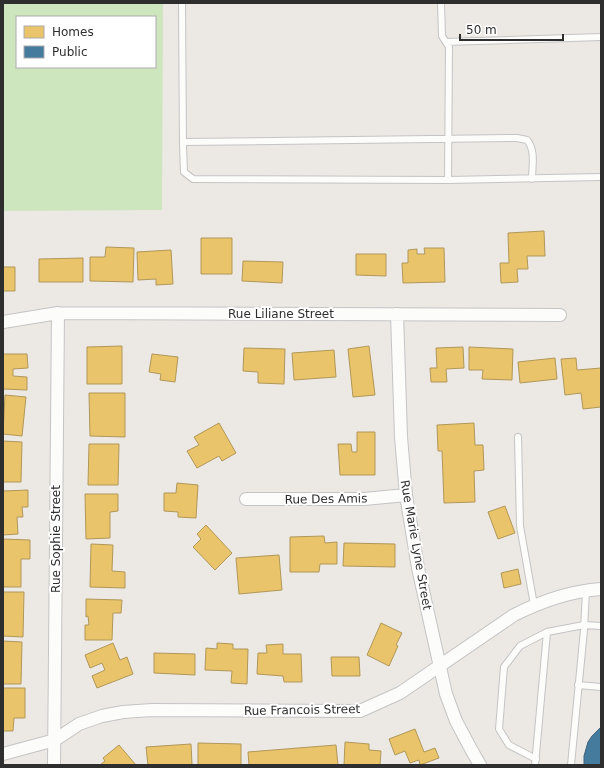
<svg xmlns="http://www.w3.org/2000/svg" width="604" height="768" font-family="'DejaVu Sans',sans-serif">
<rect width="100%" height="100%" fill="#ece8e4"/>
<path fill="#cee6be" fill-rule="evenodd" d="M3,3h160l-1,207 -159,1zM17,17h138v50h-138z"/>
<path fill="#e9c46a" stroke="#b19758" d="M544,231l1,25h-18l1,13h-11l1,13 -17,1 -1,-20h9l-1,-30z
M201,238h31v36h-31z
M106,247l28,1 -1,34 -43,-1v-24h15z
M424,248h20l1,34 -42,1 -1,-20h6v-13l9,-1v5h8z
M171,250l2,34 -17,1v-6l-18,1 -1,-28z
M356,254h30v22l-30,-1z
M83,258v24h-44v-23z
M243,261l40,1 -1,21 -40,-2z
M3,267h12v24h-12z
M122,346v38h-35v-37z
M369,346l6,49 -22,2 -5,-48z
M463,347l1,21 -18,1 1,13h-16l-1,-14h7l-1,-20z
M469,347l44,2 -1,31 -30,-1 1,-9h-14z
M244,348l41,1 -1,35 -26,-1v-11l-15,-1z
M334,350l2,27 -42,3 -2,-27z
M3,354h24l1,14 -15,1v7l14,1v13l-24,-1z
M152,354l26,3 -3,25 -15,-2 1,-6 -12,-2z
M555,358l2,21 -37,4 -2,-21z
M576,358l1,12 24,-2v39l-18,2 -2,-16 -16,2 -4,-36z
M89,393h36v44l-35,-1z
M5,395l21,2 -4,39 -19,-2z
M219,423l17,30 -14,8 -3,-5 -22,12 -10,-17 12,-6 -5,-8z
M474,423l1,22h8l1,25 -10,1 1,31 -31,1 -2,-52h-4l-1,-26z
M357,432h18v43h-35l-2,-31h13l1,8h5z
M3,441l19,1 -1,40h-18z
M89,444h30l-1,41h-30z
M177,483l21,2 -2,33 -18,-1v-5l-14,-1v-18h12z
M28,490v17h-6l1,10h-6l1,17 -15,1v-44z
M85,494h33v17l-8,1v26l-24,1z
M505,506l10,27 -17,6 -10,-27z
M206,525l26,28 -17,17 -22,-23 8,-8 -4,-5z
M324,536l1,7 12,-1v22h-17l-1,8h-29v-35z
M3,539l27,1v19h-9v28h-18z
M344,543l51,1v23l-52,-1z
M91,544l22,1 -1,26 13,1v16l-35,-1z
M279,555l3,35 -43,4 -3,-36z
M518,569l3,15 -17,4 -3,-15z
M3,592h21l-1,45 -20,-1z
M86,599l36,1 -1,13h-8l-1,27h-27v-15h4l-1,-9 -2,1z
M381,623l21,10 -6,12 2,1 -9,20 -22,-11z
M3,641l19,1 -1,42h-18z
M113,643l7,17 7,-3 6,17 -36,14 -5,-12 13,-6 -3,-7 -12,5 -5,-13z
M217,643l16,1v5h15l-1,35 -16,-1 1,-12 -27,-1 1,-22 11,1z
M283,644v10h18l1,28h-18l-1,-6 -26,-2 1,-21h9l-1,-8z
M154,653l41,1v21l-41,-2z
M331,657h28l1,19h-28z
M3,688h22v30h-11l-1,13h-10z
M415,729l9,23 11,-4 4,10 -19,7 -1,-5 -9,3 -5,-12 -10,4 -6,-16z
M345,742l24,2v6l12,1 -1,14h-36z
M198,743l43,1v21h-43z
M191,744l1,21h-44l-2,-18z
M119,745l17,20h-36l5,-4 -2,-3z
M336,745l2,20h-89l-1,-13z"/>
<path fill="#457b9d" stroke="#3e647c" d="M601,727v38h-17v-9l4,-14 4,-6z"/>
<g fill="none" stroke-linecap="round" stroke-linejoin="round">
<g stroke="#c5c4c5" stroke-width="8">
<path id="lane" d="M182,3l1,143 1,26 9,7 255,1 153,-3
M441,3l1,33 7,11 -1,133
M446,42l155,-5
M183,142l334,-4 10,2c9,11 5,26 5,39
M518,437l2,89 14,79
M578,685l23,2
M536,759l-27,-14 -10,-16 5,-62 16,-21 27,-14
M535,765l12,-133 37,-7 17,1
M571,765l13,-135 2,-39"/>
</g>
<g stroke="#c5c4c5" stroke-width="14">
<path id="street" d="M397,314l4,123 5,58 12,73 28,126 10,27 16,30 8,14
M3,322l55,-9 502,2
M246,499h118l42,-4
M3,754l52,-14 24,-16 23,-8 21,-4 29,-2 208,1 40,-18 114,-78c28,-14 56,-24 87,-26
M54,765l4,-452"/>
</g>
<use href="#lane" stroke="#fcfcfb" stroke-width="6"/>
<use href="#street" stroke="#fcfcfb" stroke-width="12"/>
</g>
<g text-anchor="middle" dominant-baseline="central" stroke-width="4" stroke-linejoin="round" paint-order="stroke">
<g font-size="12" fill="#2e2e2e" stroke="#fff">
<text x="281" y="314">Rue Liliane Street</text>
<text transform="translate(326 499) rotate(-1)">Rue Des Amis</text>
<text transform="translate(56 539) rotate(-90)">Rue Sophie Street</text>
<text transform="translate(416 545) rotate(80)">Rue Marie Lyne Street</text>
<text transform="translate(302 710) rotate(-1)">Rue Francois Street</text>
</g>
</g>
<rect width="604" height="768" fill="none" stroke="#2e2e2e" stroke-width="8"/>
<rect x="16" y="16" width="140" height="52" fill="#ffffff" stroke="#ababab"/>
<rect x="24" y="26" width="20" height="12" fill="#e9c46a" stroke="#ababab"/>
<text x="52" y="36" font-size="12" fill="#2e2e2e">Homes</text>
<rect x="24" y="46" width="20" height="12" fill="#457b9d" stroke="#ababab"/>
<text x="52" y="56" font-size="12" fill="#2e2e2e">Public</text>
<path d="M460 34v6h103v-6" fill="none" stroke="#2e2e2e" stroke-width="2"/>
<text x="466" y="34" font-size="12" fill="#2e2e2e" stroke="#ffffff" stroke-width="3" paint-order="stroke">50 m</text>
</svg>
